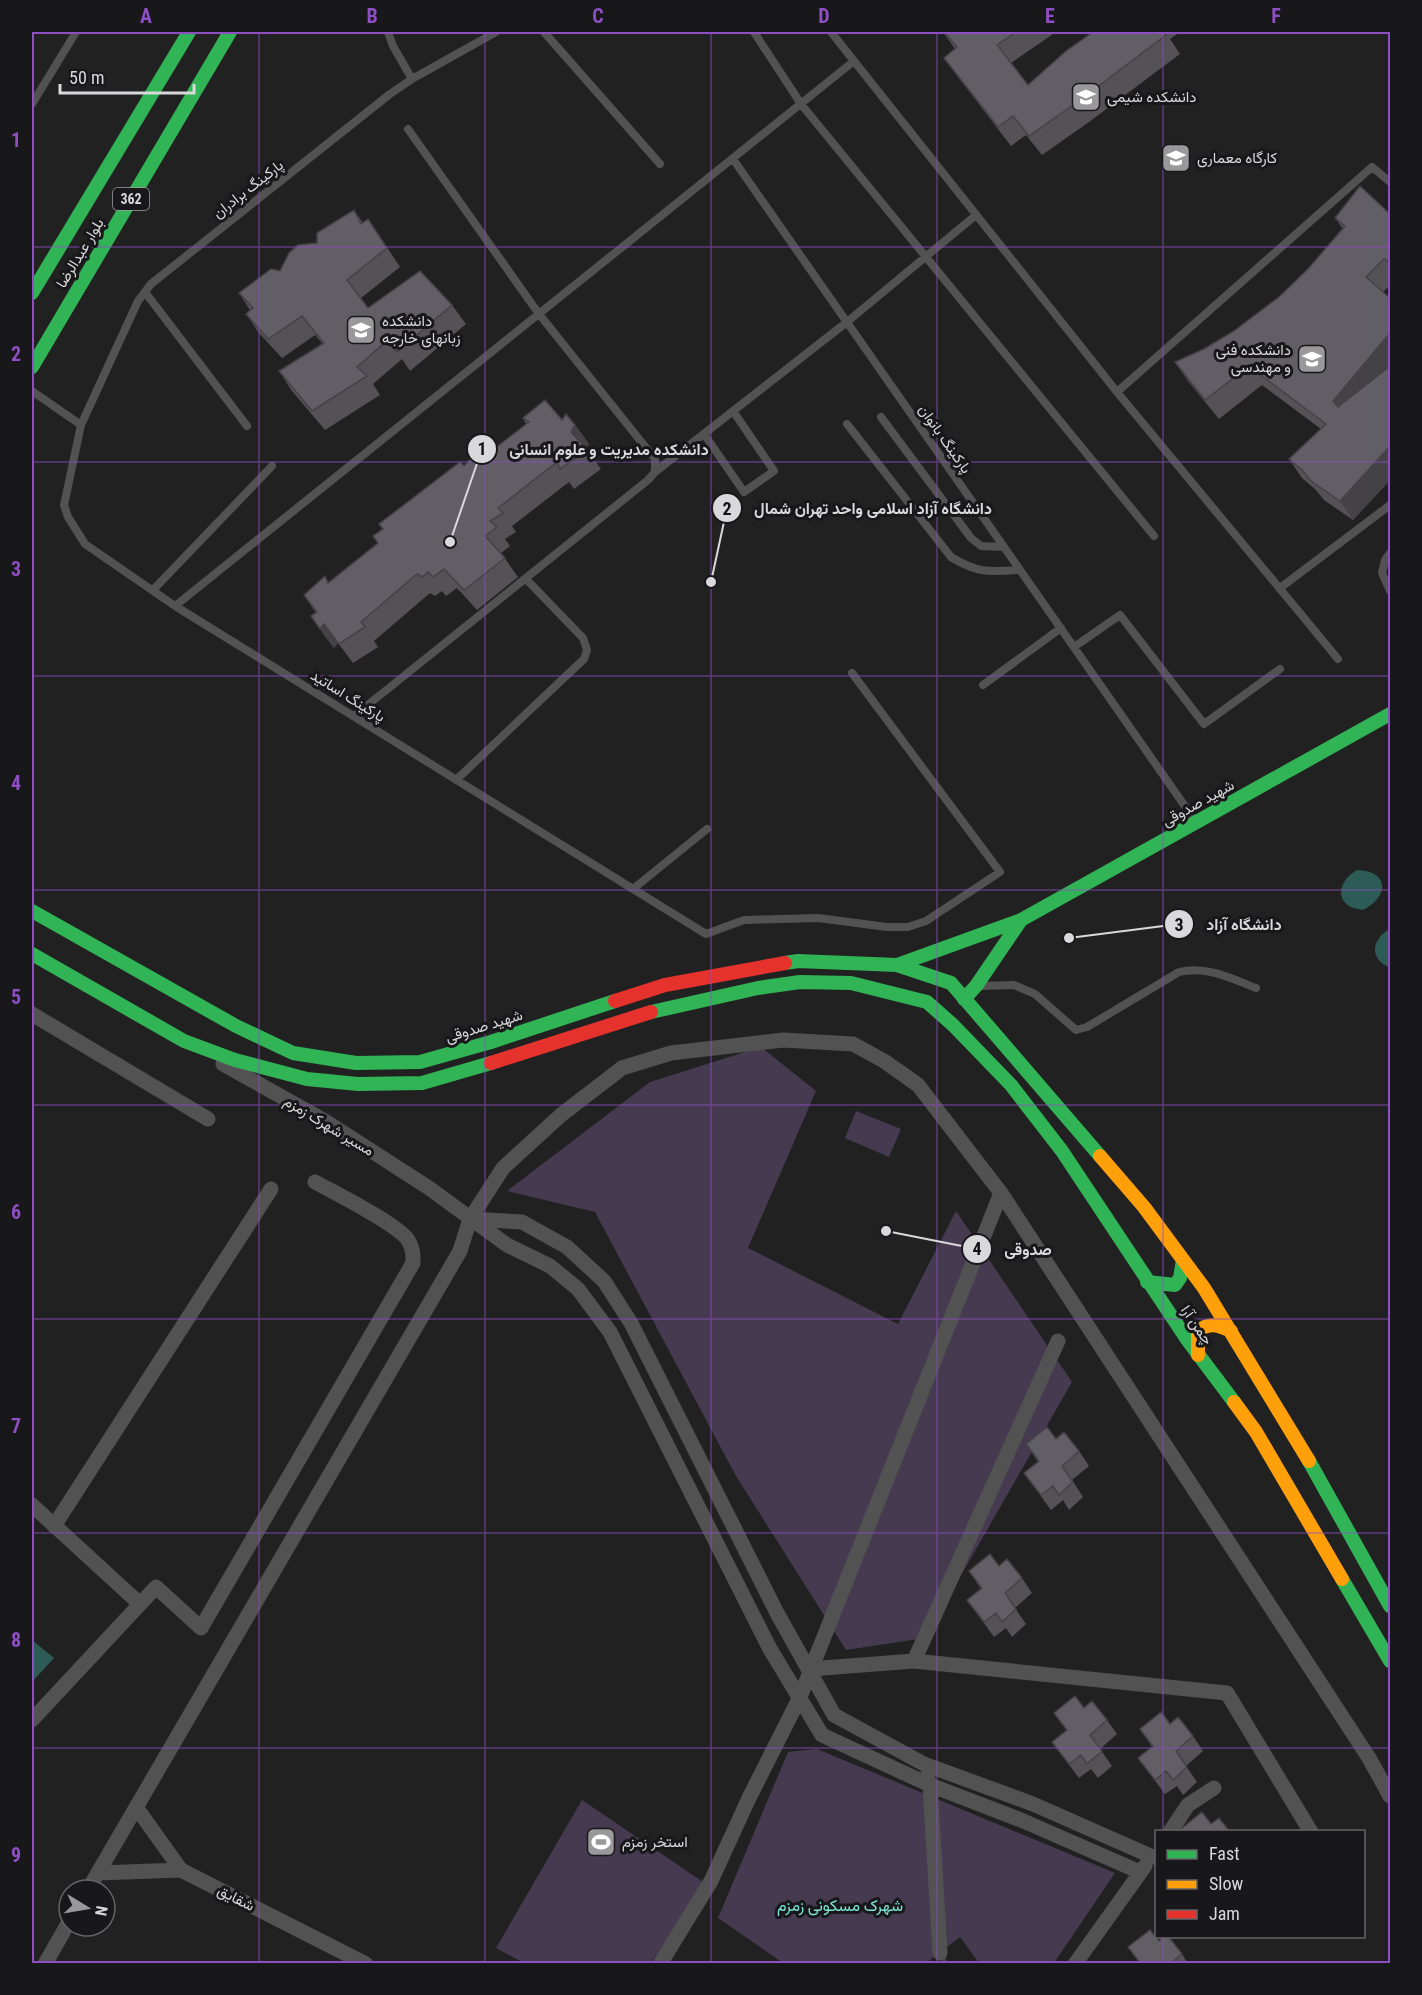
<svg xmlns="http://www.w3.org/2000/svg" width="1422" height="1995" font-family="'Roboto Condensed',Vazirmatn,sans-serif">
<rect width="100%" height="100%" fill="#222122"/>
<path fill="#453a4f" d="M761,1047l55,44 -68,157 150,76 58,-113 116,171 -147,256 -79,12 -110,-174 -141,-264 -88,-21 143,-109z
M856,1111l45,18 -12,28 -44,-19z
M817,1749l298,124 -61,90h-75l-19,-26 -34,26h-143l-65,-45 70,-166z
M582,1800l124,84 -55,79h-127l-28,-15z"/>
<path fill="#2d5b55" d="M1357,870c33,1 32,27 6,40 -5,-1 -11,-2 -14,-4 -16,-11 -5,-29 8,-36z
M1390,929v38c-21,-7 -19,-28 0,-38z
M32,1640l22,18 -22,24z"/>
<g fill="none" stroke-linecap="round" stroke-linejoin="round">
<path stroke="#525253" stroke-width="8" d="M388,32l5,14 19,33
M496,32l-84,47 -22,15 -239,190 -13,17 -57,124 -17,80 4,12 17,27 90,62 531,328 38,-14 74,-2 69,9h21l18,-6 74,-49 -148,-199
M544,32l116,132
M754,32l47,72 353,432
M854,61l263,331 221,267
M32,104l44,-72
M733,159l463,663
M145,292l102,134
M32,391l49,34
M1117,392l255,-225 18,15
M881,417l90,121 10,8 23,1
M847,424l104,133c26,16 38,15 68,13
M704,434l40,58 30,-21 -41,-60
M655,472l192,-150 129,-107
M1390,553l-5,7 -3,13 8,18
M1280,588l110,-83
M153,590l119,-124
M175,606l679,-545 -23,-29
M1074,647l46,-32 84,109 76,-55
M983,685l78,-57
M354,716l294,-236 7,-8v-13l-116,-145 -131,-185
M456,780l128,-121 3,-9 -4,-12 -57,-59
M633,889l74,-60
M980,986l34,-1 21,9 41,36 11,-3 92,-55c26,-7 54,7 77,16"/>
<path stroke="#525253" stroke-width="15" d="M32,1014l176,105
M223,1064l102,57 104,67 78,57 43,21 28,23 32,43 160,317 52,86 108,50 91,35 119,52
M470,1219l52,3 45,25 37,34 27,42 146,290 57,102 90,49 109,40 120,53
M32,1505l108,99
M54,1526l217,-337
M914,1661l144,-320
M810,1669l104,-8 313,32 84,139
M32,1720l124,-133 45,41 212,-365c0,-9 0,-15 -5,-23 -11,-16 -73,-47 -93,-58
M927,1776l3,9 10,168
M136,1807l45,63
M1170,1832l18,-27 26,-17
M98,1873l83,-3 185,94
M88,1890l372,-639 10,-32 33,-51 58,-53 61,-47 49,-15 112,-13 70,4 31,17 34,24 83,108 368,565 21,38
M45,1964l24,-42
M660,1964l51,-83 38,-83 51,-101 201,-504
M1075,1964l70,-98"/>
<path stroke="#30b455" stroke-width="14" d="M32,293l157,-261
M32,367l198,-335
M32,911l204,115 57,27 63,10 64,-1 71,-20 124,-41
M32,954l152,87 51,19 72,19 51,5 64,-1 69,-20
M785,963l13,-2 99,4 54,18 149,173
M897,965l124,-45 369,-206
M964,999l12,-13 45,-66
M651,1012l107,-24 42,-6 51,1 76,19 26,23 58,60 51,66 124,187 48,64
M1147,1282l28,3 5,-7 3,-18
M1309,1461l81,145
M1342,1579l48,82"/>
<path stroke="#ff9f0a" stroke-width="14" d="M1100,1156l44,51 60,81 105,173
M1198,1355v-24c12,-9 20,-6 33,0
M1234,1402l22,30 86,147"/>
<path stroke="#e5322d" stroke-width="14" d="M615,1001l50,-16 120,-22
M491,1063l160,-51"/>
</g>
<path fill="#545157" d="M943,32h113l-45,31 17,22 65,-53h87l-10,7 10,15 -91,68 -47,33 -16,-20 -15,11 -53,-69 -14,-19 11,-9z
M354,210l9,13 5,-4 32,48 -39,31 7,10 84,-3 14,19 -56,47 -8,-12 -29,25 7,11 -55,35 -33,-39 -13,-20 44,-27 -8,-9 -33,23 -23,-25 -13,-19 4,-4 -11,-17 41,-22 37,-28z
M1390,214v71l-7,7 7,6v182l-37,40 -29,-20 -8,-10 -14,-12 -13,-19 32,-30 -59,-44 -43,34 -31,-38 -13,-19 29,-13 30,-18 45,-34 29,-28 35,-40 -8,-11z
M523,418l39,2 13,5 14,19 -3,4 15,21 -27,20 -5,-7 -57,44 4,6 -11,7 5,7 -9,7 17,24 -41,33 -20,-22 -11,8 -4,-5 -7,5 -5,-3 -56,48 4,6 -25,16 -15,-20 -4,5 -10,-13 -13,-19 5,-3 -12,-18 21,-19 4,7 49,-40 5,-14 -4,-5 85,-58 13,-4 49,-38z
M1056,1439l23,12 10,15 -17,14 11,17 -14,13 -6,-10 -12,10 -27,-37 14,-11 -12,-18z
M999,1566l23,12 10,15 -17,15 11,16 -14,13 -6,-9 -12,9 -27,-37 14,-11 -12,-18z
M1084,1708l23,12 10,14 -17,15 12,17 -14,12 -7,-9 -12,9 -27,-36 15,-11 -13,-18z
M1170,1724l23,12 10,15 -17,15 11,16 -14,13 -6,-9 -12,8 -27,-36 14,-11 -12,-18z
M1159,1941l23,13 6,10h-48l-12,-17z"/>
<path fill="#454247" d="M368,219l13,19 19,29 -13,-19z
M1390,333v34l-44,53 -13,-19z
M575,425l14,19 -5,7 -13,-19z
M1390,446v34l-37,40 -13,-19z
M324,624l14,19 -4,5 -14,-19z"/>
<path fill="#625e65" stroke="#454247" stroke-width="1.5" d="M944,32h72l-19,13 31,40 38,-34 27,-19h71l2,3 -90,68 -47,33 -16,-20 -15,11 -54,-69 13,-11z
M1360,186l30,28v49l-6,-4 -18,18 24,21v35l-57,68 5,6 52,-41v80l-50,55 -29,-20 -8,-10 -14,-12 37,-35 -77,-58 -44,34 -30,-38 29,-13 30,-18 45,-34 29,-28 37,-43 -10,-8z
M354,210l7,14 7,-5 19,29 -40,32 21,28 52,-37 32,34 -55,47 -8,-13 -32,28 10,9 -55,35 -33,-40 45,-28 -22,-27 -34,23 -22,-25 7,-6 -14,-15 32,-24 9,2 9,-18 9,-8 19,-2v-10z
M545,400l17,20 4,-6 9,11 -4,7 16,18 -27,19 -3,-7 -59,46 5,5 -13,8 7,6 -12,9 20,22 -41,32 -20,-21 -11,8 -5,-5 -6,5 -5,-3 -56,48 4,5 -26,17 -15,-20 -4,5 -9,-13 6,-4 -13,-17 21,-19 3,7 50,-40 -5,-7 10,-7 -4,-5 81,-62 4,4 8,-9 5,5 52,-40 -6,-4z
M1047,1427l9,12 8,-7 15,19 -17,15 11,16 -14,13 -6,-9 -12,9 -17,-22 15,-12 -13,-17z
M990,1554l9,12 8,-7 15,19 -17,15 11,16 -14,13 -6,-9 -12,9 -17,-22 15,-12 -13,-17z
M1075,1696l9,12 8,-7 15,19 -17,15 12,16 -15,13 -6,-9 -12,9 -17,-22 15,-12 -13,-17z
M1161,1712l9,12 8,-7 15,19 -17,15 11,16 -14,13 -7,-9 -11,9 -17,-22 15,-12 -13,-17z
M1202,1812l9,12 8,-6 11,14h-48l-1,-3z
M1150,1930l9,11 5,-5h4l14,18 -12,10h-29l-13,-17z
M945,1959l3,5h-9z"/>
<path fill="none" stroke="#8e4ec4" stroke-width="1.5" stroke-opacity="0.55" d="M259,32v1932M485,32v1932M711,32v1932M937,32v1932M1163,32v1800M32,247h1358M32,462h1358M32,676h1358M32,890h1358M32,1105h1358M32,1319h1358M32,1533h1358M32,1748h1358M1163,1936v28"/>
<defs>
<g id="university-square" transform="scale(1.5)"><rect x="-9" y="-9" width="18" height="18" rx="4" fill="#99989a" stroke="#18171a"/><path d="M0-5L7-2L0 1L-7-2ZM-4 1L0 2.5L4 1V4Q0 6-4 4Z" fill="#fff"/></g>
<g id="stadium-square" transform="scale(1.5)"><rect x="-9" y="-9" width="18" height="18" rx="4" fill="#99989a" stroke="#18171a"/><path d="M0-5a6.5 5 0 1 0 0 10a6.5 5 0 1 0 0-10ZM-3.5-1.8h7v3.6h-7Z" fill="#fff"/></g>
</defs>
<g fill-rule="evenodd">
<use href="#university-square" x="1086" y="97"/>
<use href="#university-square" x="1176" y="158"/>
<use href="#university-square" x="361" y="330"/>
<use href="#university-square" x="1312" y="359"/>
<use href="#stadium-square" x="601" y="1842"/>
</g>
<g text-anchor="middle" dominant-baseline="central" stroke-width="6" stroke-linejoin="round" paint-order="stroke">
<rect fill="#18171a" stroke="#9f9ea0" stroke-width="1.5" x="113" y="188" width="36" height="22" rx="4.5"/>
<g font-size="14" font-weight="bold" fill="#d9d8da">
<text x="131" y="199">362</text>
</g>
<g font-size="15" fill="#d9d8da" stroke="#18171a" text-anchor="start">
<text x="1107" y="97">دانشکده شیمی</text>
<text x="1197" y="158">کارگاه معماری</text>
<text x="382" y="321">دانشکده<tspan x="382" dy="17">زبانهای خارجه</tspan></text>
<text x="1291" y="350" text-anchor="end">دانشکده فنی<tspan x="1291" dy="17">و مهندسی</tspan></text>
<text x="622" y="1842">استخر زمزم</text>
</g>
<g font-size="15" fill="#d9d8da" stroke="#18171a">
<text transform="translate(248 189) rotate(-38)">پارکینگ برادران</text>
<text transform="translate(80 253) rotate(-59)">بلوار عبدالرضا</text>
<text transform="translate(945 439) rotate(55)">پارکینگ بانوان</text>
<text transform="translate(348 696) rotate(32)">پارکینگ اساتید</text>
<text transform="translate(1198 803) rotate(-29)">شهید صدوقی</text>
<text transform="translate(484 1026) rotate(-17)">شهید صدوقی</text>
<text transform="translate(329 1126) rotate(31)">مسیر شهرک زمزم</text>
<text transform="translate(1197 1325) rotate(55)">چمن آرا</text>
<text transform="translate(236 1898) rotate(27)">شقایق</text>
</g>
<g font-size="16" fill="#7de6d7" stroke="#18171a">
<text x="840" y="1905">شهرک مسکونی زمزم</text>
</g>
</g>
<path fill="none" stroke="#d9d8da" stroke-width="2" d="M450 542L482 449M711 582L727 508M1069 938L1179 924M886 1231L977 1249"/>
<g fill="#d9d8da" stroke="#18171a" stroke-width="2">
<circle cx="450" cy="542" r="6"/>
<circle cx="711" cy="582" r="6"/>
<circle cx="1069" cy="938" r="6"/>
<circle cx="886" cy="1231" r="6"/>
<circle cx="482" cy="449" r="15"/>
<circle cx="727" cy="508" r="15"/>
<circle cx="1179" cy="924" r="15"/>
<circle cx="977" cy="1249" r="15"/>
</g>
<g font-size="18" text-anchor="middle" font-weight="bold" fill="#111">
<text x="482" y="455">1</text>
<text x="727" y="515">2</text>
<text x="1179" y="931">3</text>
<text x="977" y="1255">4</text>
</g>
<g font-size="16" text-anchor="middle" font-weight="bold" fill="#d9d8da" stroke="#18171a" stroke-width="6" stroke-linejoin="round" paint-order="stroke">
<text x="609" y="455">دانشکده مدیریت و علوم انسانی</text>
<text x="873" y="514">دانشگاه آزاد اسلامی واحد تهران شمال</text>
<text x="1244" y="930">دانشگاه آزاد</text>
<text x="1028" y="1255">صدوقی</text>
</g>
<rect width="1422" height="1995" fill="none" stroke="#18171a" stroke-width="66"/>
<rect x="1155" y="1830" width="210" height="108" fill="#18171a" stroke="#656467" stroke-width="1.5"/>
<rect x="1167" y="1850" width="30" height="9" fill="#30b455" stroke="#656467" stroke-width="1.5"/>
<text x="1209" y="1860" font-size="18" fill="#d9d8da">Fast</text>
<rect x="1167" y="1880" width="30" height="9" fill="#ff9f0a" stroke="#656467" stroke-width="1.5"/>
<text x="1209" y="1890" font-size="18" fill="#d9d8da">Slow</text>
<rect x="1167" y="1910" width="30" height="9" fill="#e5322d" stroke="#656467" stroke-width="1.5"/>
<text x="1209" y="1920" font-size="18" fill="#d9d8da">Jam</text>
<g transform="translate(87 1908) rotate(101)"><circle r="28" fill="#18171a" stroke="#656467" stroke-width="1.5"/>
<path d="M0-4.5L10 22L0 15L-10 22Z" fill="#99989a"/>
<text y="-9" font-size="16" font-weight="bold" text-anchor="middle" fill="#d9d8da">N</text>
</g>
<path d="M60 84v9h134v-9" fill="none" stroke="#d9d8da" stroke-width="3"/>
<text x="69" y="84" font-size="18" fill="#d9d8da" stroke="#18171a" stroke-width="4.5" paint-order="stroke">50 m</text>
<rect x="33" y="33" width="1356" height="1929" fill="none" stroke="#8e4ec4" stroke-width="2"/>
<g font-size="20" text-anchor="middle" font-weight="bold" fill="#8e4ec4">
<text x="146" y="23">A</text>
<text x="372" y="23">B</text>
<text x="598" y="23">C</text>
<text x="824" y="23">D</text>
<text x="1050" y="23">E</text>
<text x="1276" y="23">F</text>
<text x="16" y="147">1</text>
<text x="16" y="361">2</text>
<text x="16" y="576">3</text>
<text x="16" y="790">4</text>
<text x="16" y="1004">5</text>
<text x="16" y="1219">6</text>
<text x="16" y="1433">7</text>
<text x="16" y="1647">8</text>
<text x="16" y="1862">9</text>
</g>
</svg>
